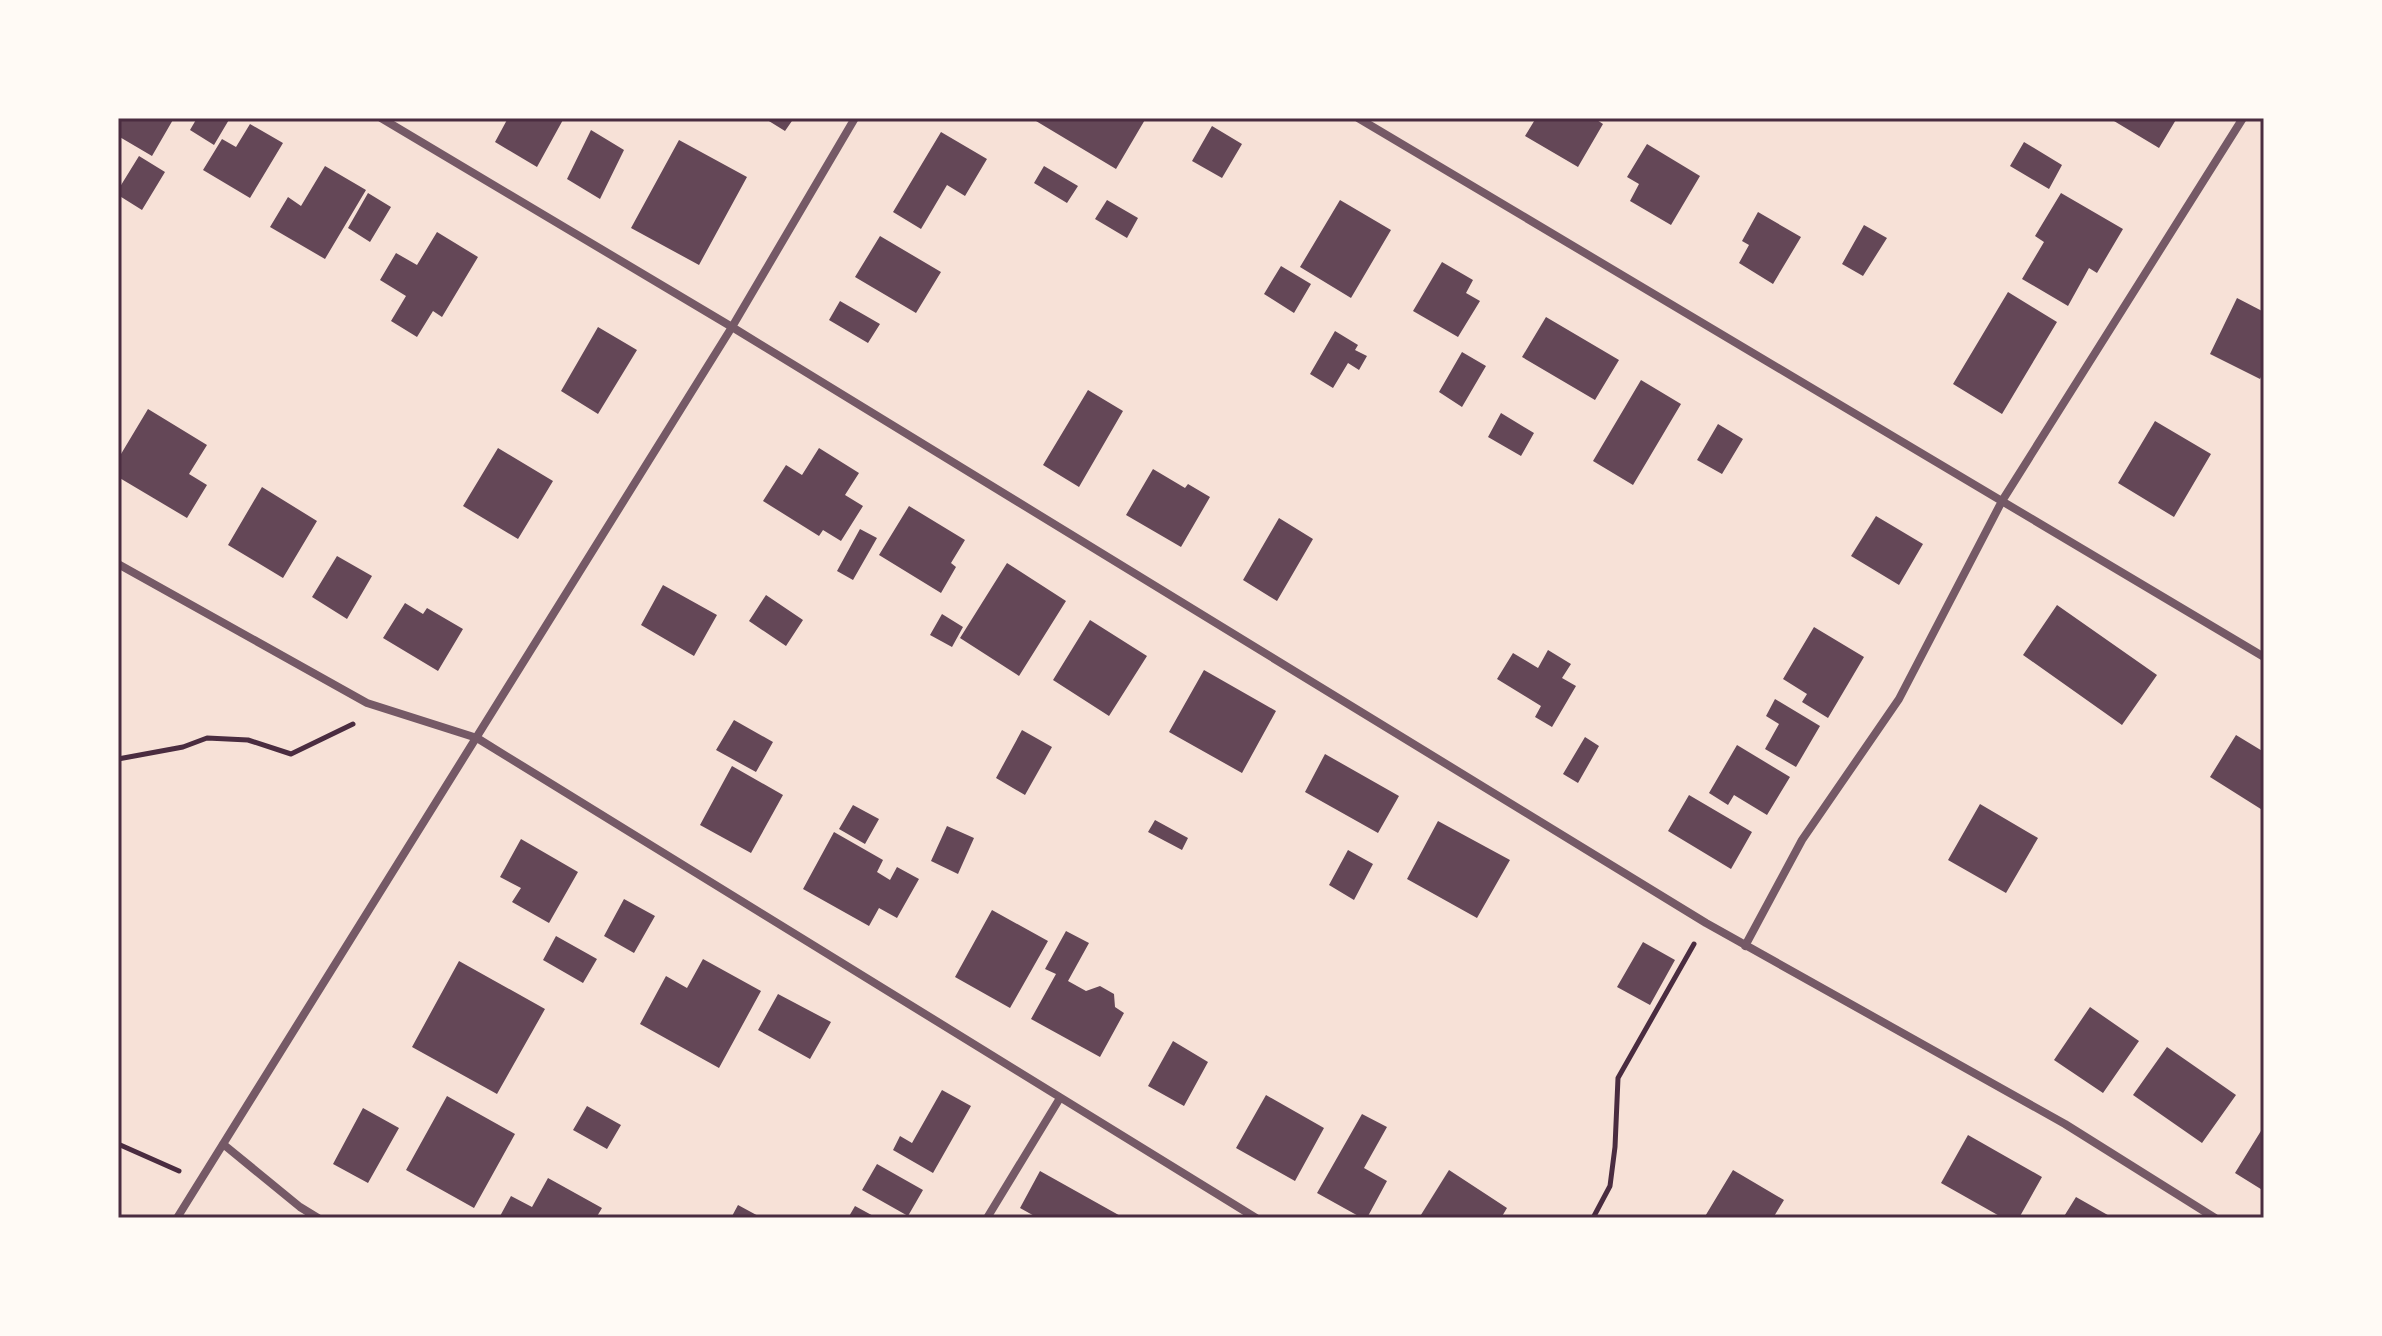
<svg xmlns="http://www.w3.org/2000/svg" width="2382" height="1336" font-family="Inter,sans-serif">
<rect width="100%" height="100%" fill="#f7e1d7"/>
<path fill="#644757" d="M118,118h56l-22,38 -34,-20z
M197,118h33l-16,27 -24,-15z
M508,118h56l-27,49 -42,-25z
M764,118h30l-9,13z
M1031,118h115l-30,51z
M1536,118h58l9,6 -25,43 -53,-31z
M2109,118h68l-18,30z
M250,124l33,19 -33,55 -47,-28 19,-31 14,8z
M1212,126l30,18 -20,34 -30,-17z
M591,130l33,20 -24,49 -33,-20z
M941,132l46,27 -22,37 -18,-11 -26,44 -28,-17z
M679,140l68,37 -48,88 -68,-37z
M2024,142l38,23 -13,24 -39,-23z
M1647,144l53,32 -29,49 -41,-24 9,-17 -12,-7z
M139,156l26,16 -23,38 -24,-15v-5z
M325,166l41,24 -41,69 -55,-32 18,-30 13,9z
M1044,166l34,20 -11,17 -33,-20z
M368,193l23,14 -21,35 -22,-14z
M2061,193l62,36 -26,44 -8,-5 -21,38 -46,-27 22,-37 -9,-6z
M1107,200l31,18 -11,20 -32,-19z
M1340,200l51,30 -40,68 -51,-31z
M1758,212l43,25 -28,47 -34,-21 10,-18 -7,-4z
M1864,225l23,13 -24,38 -21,-12z
M437,232l41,25 -36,60 -9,-6 -16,26 -26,-16 15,-25 -26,-16 16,-27 21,12z
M880,236l61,36 -25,41 -61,-36z
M1442,262l31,18 -7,13 14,8 -22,36 -45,-26z
M1281,266l30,18 -17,29 -30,-19z
M2008,292l49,30 -55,92 -49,-30z
M2237,298l27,14v59l-4,8 -50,-25z
M840,301l40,23 -12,19 -39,-23z
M1546,317l73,43 -24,40 -73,-43z
M598,327l39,23 -39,64 -37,-23z
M1335,331l23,14 -3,5 12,6 -8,14 -11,-7 -15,25 -23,-14z
M1462,352l24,14 -24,41 -23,-15z
M1641,380l40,24 -48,81 -40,-24z
M1088,390l35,21 -44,76 -36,-22z
M148,409l59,36 -18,29 18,11 -20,33 -69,-41v-18z
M1501,413l33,20 -13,23 -33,-19z
M2155,421l56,33 -37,63 -56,-34z
M1718,424l25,15 -21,35 -25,-14z
M498,448l55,33 -35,58 -55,-33z
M819,448l40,25 -14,22 18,11 -22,35 -18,-11 -4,6 -56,-35 23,-36 16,10z
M1153,469l32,19 3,-4 22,13 -29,50 -55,-32z
M262,487l55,34 -34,57 -55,-33z
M909,506l56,34 -14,23 5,4 -15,26 -62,-38z
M1876,516l47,28 -24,41 -48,-29z
M1279,518l34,21 -36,62 -34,-21z
M860,529l17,9 -24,42 -16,-9z
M337,556l35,20 -25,43 -35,-22z
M1007,563l59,38 -47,75 -59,-38z
M663,585l54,30 -23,41 -53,-31z
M766,595l37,25 -17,26 -37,-25z
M405,603l18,11 4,-6 36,21 -25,42 -55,-33z
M2057,605l100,70 -35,50 -99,-70z
M942,614l21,13 -11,20 -22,-12z
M1090,620l57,36 -38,60 -56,-36z
M1814,627l50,30 -36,61 -26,-16 5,-8 -24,-15z
M1548,650l23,14 -9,14 14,8 -24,41 -17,-10 6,-11 -44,-27 16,-26 25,15z
M1204,670l72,41 -34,62 -73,-41z
M1775,699l45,27 -24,41 -31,-18 14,-25 -13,-8z
M734,720l39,22 -17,30 -40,-22z
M1022,730l30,17 -27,48 -29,-17z
M2236,735l28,17v59l-54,-34z
M1585,737l14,9 -21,37 -15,-9z
M1737,745l53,32 -23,38 -33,-20 -6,10 -19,-12z
M1325,754l74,42 -21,37 -73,-41z
M732,766l51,29 -32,58 -51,-28z
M1689,795l63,37 -21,37 -63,-38z
M1980,804l58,34 -32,55 -58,-33z
M853,805l26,14 -14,25 -26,-15z
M1155,820l33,18 -6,12 -34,-18z
M1438,821l72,39 -33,58 -70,-39z
M947,826l27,12 -16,36 -27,-13z
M834,832l49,28 -6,12 13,8 7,-13 22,12 -22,39 -18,-10 -10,18 -66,-37z
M521,839l57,33 -29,51 -37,-21 9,-14 -21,-11z
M1348,850l25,14 -19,36 -25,-15z
M624,899l31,17 -21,37 -30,-17z
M992,910l56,31 -38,67 -55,-31z
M1066,931l23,12 -21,38 18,10 14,-5 14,8 1,13 9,6 -24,44 -69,-38 25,-45 -11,-5z
M556,936l41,23 -14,24 -40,-23z
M1643,942l32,18 -25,45 -33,-18z
M703,959l58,32 -42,77 -79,-44 26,-48 21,12z
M459,961l86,48 -48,85 -85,-47z
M778,994l53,28 -21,37 -52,-29z
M2090,1007l49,34 -36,52 -49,-33z
M1173,1041l35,21 -24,44 -36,-20z
M2167,1047l69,48 -34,48 -69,-48z
M942,1090l29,16 -38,67 -40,-23 7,-14 12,7z
M1266,1095l58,33 -29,53 -59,-33z
M447,1096l68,38 -41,74 -68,-38z
M587,1106l34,19 -14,24 -34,-19z
M363,1108l36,20 -31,55 -35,-19z
M1362,1114l25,13 -23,41 23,13 -20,37h-5l-45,-25z
M2264,1126v65l-29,-18z
M1968,1135l74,42 -23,41h-16l-62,-35z
M877,1164l46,26 -15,26 -46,-26z
M1449,1170l58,38 -6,10h-82z
M1733,1170l51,30 -11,18h-69z
M1040,1171l84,47h-86l-18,-10z
M548,1178l54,30 -6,10h-97l12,-22 21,11z
M2076,1197l37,21h-50z
M738,1205l24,13h-31z
M855,1206l22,12h-29z"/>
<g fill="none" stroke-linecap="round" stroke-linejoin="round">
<path stroke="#4a2c40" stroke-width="5" d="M118,759l65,-12 24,-9 41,2 43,14 62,-30
M118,1144l61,27
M1593,1218l17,-32 5,-39 3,-69 76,-134"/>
<path stroke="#755966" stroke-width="8" d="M381,118l351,209 974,596 359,201 150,94
M1358,118l906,539
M118,564l249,139 110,35 779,480
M1745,946l57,-106 97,-141 103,-198 241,-383
M223,1144l77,63 18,11
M177,1218l555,-891 123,-209
M987,1218l73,-120"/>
</g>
<rect width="2382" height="1336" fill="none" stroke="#fffaf5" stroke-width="240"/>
<rect x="120" y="120" width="2142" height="1096" fill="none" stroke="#4a2c40" stroke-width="3"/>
</svg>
